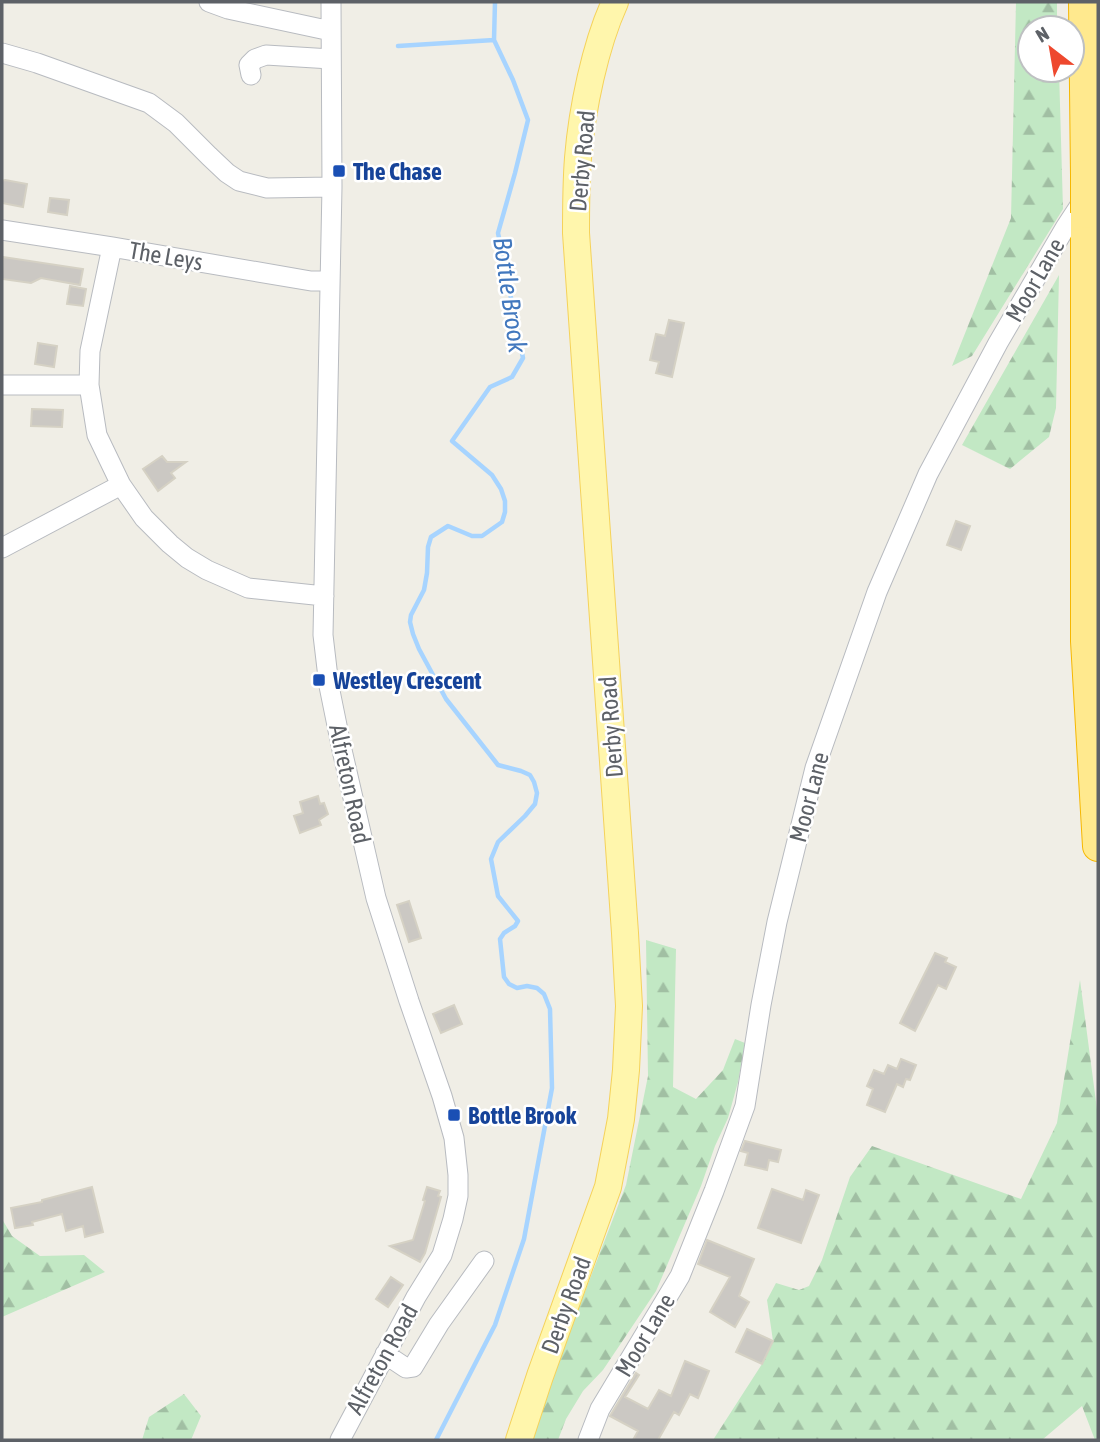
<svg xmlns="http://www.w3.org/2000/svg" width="1100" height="1442" font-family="'Asap Condensed',sans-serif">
<defs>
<pattern id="forest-firs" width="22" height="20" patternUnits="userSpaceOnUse" patternTransform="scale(1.75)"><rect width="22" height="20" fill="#c2e8c4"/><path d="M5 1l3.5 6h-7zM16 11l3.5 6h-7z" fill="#a1bfa3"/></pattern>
</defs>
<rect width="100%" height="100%" fill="#f0eee6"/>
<path fill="url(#forest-firs)" d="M1016,2h41v26h-27v42h29l4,139 -91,147 -20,10 59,-148z
M1059,275l-3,133 -7,29 -39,32 -48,-24z
M646,940l30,9 -3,138 23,12 27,-29 12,-31 10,4 -7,39 -10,36 -13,28 -14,40 -45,105 -53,79 -20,21 -17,28 -8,21h-30l98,-255 22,-109z
M1080,980l18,137v323h-3l-13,-34 -40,34h-329l49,-76 11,-23 -6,-41 9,-17 23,7 10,-4 13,-26 28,-83 22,-31 149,53 36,-76z
M2,1219l10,17 28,20 44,-1 21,17 -103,45z
M184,1394l17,22 -10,24h-49l7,-23z"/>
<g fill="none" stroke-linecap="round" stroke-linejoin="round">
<path stroke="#a7d4ff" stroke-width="4.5" d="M398,46l96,-6
M436,1440l59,-115 29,-86 28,-151 -2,-79 -6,-15 -7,-6 -10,-2 -10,2 -8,-4 -5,-7 -4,-38 4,-6 11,-7 3,-5 -20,-25 -7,-37 7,-17 27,-26 10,-12 2,-11 -3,-11 -4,-7 -9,-4 -23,-6 -52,-66 -27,-50 -6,-15 -3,-12 1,-7 13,-25 3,-17 1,-26 3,-10 17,-11 24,10h10l20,-14 3,-10v-11l-4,-12 -9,-14 -40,-34 38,-54 22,-10 11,-19 -25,-125 17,-60 13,-53 -15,-40 -19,-40 1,-38"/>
</g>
<path fill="#cbc8c3" stroke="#d5d1c4" stroke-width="2" d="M5,180l22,4 -4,23 -21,-4v-22z
M50,198l19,2 -2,15 -19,-3z
M3,257l80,12 -3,16 -39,-7 -10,5 -29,-4z
M70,286l16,3 -3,17 -16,-2z
M669,320l15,3 -12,54 -16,-4 3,-11 -9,-2 6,-26 9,2z
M38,343l19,3 -3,21 -19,-3z
M32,409l31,1 -1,17 -31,-1z
M162,456l5,6h19l-15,11 4,5 -17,13 -15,-22z
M956,521l14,5 -9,24 -14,-5z
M318,796l2,8 4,-1 4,11 -9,6 2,5 -21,8 -6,-17 9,-3 -3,-11z
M409,901l12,37 -12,4 -12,-37z
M935,953l12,5 -2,4 11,5 -10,22 -8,-4 -23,46 -15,-8z
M454,1005l8,19 -21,9 -8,-19z
M901,1059l15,6 -6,15 -4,-1 -3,8 -6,-3 -12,28 -18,-7 6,-16 -6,-3 7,-16 10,4 4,-9 9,4z
M745,1141l36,9 -3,12 -9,-2 -2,10 -22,-5 3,-12 -7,-2z
M92,1187l11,45 -18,5 -2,-11 -17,5 -4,-17 -30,8 1,3 -18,3 -4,-20 31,-6v-2z
M427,1187l13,4 -2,5 3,1 -16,56 -5,9 -30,-16 23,-6 12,-39 -2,-1z
M772,1189l31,11 3,-10 13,5 -18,48 -43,-15z
M707,1240l47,19 -15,37 10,6 -14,25 -25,-15 20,-35 -32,-13z
M391,1277l12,8 -15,22 -12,-8z
M747,1329l26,12 -11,23 -26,-12z
M685,1361l24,10 -11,27 -8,-4 -11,21 -5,-3 -16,28h-25l5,-9 -28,-15 26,-43 3,2 -14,22 23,12 11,-19 12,6z"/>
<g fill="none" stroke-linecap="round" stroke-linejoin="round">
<g stroke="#b8bbc0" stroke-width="21">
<path id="minor" d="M209,2l19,7 103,22
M331,2l1,185 -9,448 6,51 13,64 34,148 33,103 33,95 12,42 4,37v21l-5,23 -11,36 -26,42 -76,143
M2,53l35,10 112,40 27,20 33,33 18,17 12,8 28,7 65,-1
M251,75l-2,-10 6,-6 11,-4 65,4
M2,230l110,17 199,34h19
M112,247l-22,104 -1,34 8,50 24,50 23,33 26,26 17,14 20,12 41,18 76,8
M2,385h87
M2,548l119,-63
M385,1354l21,14 7,-1 26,-43 45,-63
M588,1440l12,-31 80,-133 34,-85 31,-85 16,-101 16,-83 38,-154 62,-176 51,-118 70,-131 67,-115 19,-29"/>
</g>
<g stroke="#f5d25a" stroke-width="28">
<path id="major" d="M519,1440l21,-64 68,-189 13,-68 5,-49 3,-64 -4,-73 -49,-700c0,-25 0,-50 2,-75 4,-49 17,-112 37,-156"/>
</g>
<g stroke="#f6b700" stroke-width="32">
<path id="highway" d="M1084,2l2,173
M1086,213v428l12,205"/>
</g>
<use href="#minor" stroke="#fff" stroke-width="19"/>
<use href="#major" stroke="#fff6ac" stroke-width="26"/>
<use href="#highway" stroke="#ffe98e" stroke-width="30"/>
<g stroke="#f6b700" stroke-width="32" stroke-linecap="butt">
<path id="highway-bridge" d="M1086,213v-38"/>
</g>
<use href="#highway-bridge" stroke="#ffe98e" stroke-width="30"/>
</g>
<g fill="#1a4fb4" stroke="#fff" stroke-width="2.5">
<rect x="332" y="164" width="14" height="14" rx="3.5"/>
<rect x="312" y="673" width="14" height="14" rx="3.5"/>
<rect x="447" y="1108" width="14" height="14" rx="3.5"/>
</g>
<g text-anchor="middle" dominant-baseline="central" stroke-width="5" stroke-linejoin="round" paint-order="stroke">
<g font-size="24" fill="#5d6167" stroke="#fff">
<text transform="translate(582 161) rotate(-85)">Derby Road</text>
<text transform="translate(166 256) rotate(10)">The Leys</text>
<text transform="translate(1035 280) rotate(-60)">Moor Lane</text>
<text transform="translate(611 727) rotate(-94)">Derby Road</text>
<text transform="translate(350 784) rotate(78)">Alfreton Road</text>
<text transform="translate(809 797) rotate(-75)">Moor Lane</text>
<text transform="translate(566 1305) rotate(-70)">Derby Road</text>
<text transform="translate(645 1335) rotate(-59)">Moor Lane</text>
<text transform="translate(382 1359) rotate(-61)">Alfreton Road</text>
</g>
<g font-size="24" font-weight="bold" fill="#164399" stroke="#fff" text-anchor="start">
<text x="353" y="171">The Chase</text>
<text x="333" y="680">Westley Crescent</text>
<text x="468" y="1115">Bottle Brook</text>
</g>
<g font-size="26" font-style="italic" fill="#4278be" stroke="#fff">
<text transform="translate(510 295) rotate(82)">Bottle Brook</text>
</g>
</g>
<rect width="1100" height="1442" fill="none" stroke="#5d6167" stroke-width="7"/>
<g transform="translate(1051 49) rotate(329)"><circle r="33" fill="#ffffff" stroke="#bec0c2" stroke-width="2"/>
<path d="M0-5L12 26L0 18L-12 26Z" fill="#ee482e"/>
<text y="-10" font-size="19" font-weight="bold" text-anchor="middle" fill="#5d6167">N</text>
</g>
</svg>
